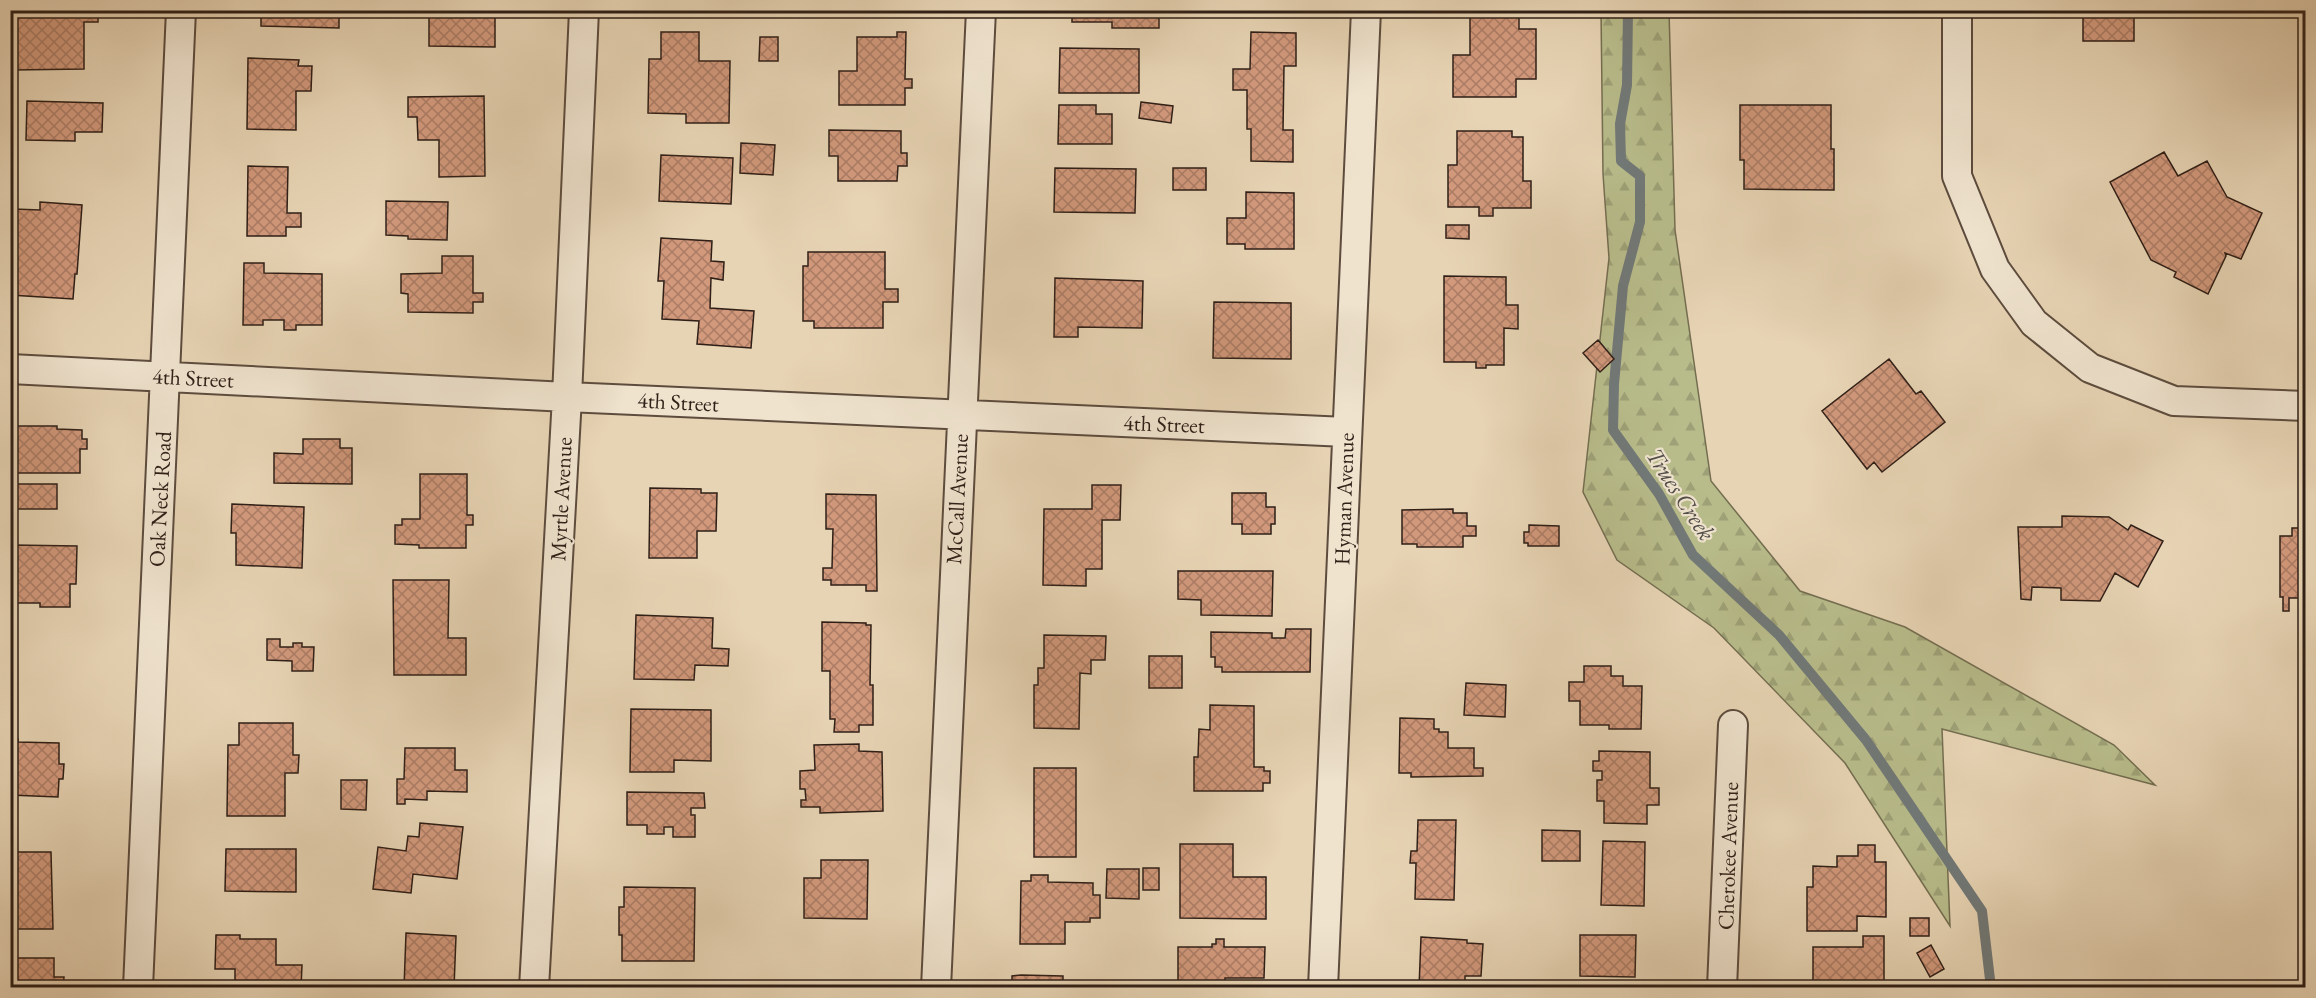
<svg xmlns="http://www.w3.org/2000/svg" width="2316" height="998" font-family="'EB Garamond',serif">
<defs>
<pattern id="forest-firs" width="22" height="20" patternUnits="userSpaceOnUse" patternTransform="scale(1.5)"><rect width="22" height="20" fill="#b8bc8b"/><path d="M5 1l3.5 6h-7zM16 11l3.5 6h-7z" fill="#9ea177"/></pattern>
<pattern id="building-cross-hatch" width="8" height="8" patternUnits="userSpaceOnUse" patternTransform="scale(1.5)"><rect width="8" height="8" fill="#d2997c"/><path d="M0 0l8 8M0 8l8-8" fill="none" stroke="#ab7c65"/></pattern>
</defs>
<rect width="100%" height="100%" fill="#e7d4b4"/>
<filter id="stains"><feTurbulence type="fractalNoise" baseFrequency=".00333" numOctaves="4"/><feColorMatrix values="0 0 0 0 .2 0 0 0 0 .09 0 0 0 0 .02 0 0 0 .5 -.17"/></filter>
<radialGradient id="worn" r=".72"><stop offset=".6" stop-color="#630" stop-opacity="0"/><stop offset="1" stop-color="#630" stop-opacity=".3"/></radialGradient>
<path fill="url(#forest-firs)" stroke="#746e51" stroke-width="1.5" d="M1601,11h68l6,219 36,251 89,110 105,36 209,118 41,40 -213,-56 8,197 -105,-163 -131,-135 -97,-68 -34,-68 26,-234 -6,-84z"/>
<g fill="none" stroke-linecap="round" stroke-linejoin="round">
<path stroke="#717978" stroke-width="10" d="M1628,10l-1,75 -7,39 1,37 19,15v46l-17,64 -9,98 -1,46 46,64 34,61 86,80 87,105 116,171 9,77"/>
</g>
<path fill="url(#building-cross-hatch)" stroke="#2f1f17" stroke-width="1.5" d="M17,10h81v12h-14v47l-71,1v-44h4z
M261,10h78v18l-78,-2z
M429,10h75l-9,2v35l-66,-1z
M1072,10h87v18h-47v-6h-40z
M1470,10h49v19h17v50h-20v18h-63v-42h17z
M2083,10h51v31h-51z
M661,32h38v29h31l-1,62h-43v-9l-38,-1 1,-54h12z
M897,32h9l-1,47h7v9h-7v17h-66v-34h18v-34h40z
M1251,32l45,1v33h-12l-1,64h10v32l-42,-1v-32h-4v-39h-14v-21h17z
M760,37h18v24h-19z
M1060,48l79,1v44h-80z
M248,58l51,2 -1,6h14l-1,25h-15v39l-49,-1z
M484,96l1,80 -46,1v-37h-21l-1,-23h-9v-20z
M27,101l76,2 -1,29h-27v9l-49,-1z
M1141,102l32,4 -2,17 -32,-5z
M1059,105h37v9h16v30h-54z
M1740,105h91v44h3v41l-90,-1v-29h-4z
M829,130l72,1v22h6v13h-9l-1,15h-59v-25h-9z
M1457,131h55v6h11v44h8v27h-38v8h-14v-9h-31v-42h9z
M741,143l34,2 -2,30 -33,-2z
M2164,152l14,24 29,-15 20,36 35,16 -21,46 -16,-6 1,3 -18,38 -34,-17 2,-5 -25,-12 -41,-78z
M661,155l72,3 -2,46 -72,-3z
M248,166l40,1 -1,46h14v14h-15v9h-39z
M1055,168l81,1 -1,44 -81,-1z
M1173,168h33v22h-33z
M1246,192l48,1v56h-49v-5h-18v-26h19z
M386,201l62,1 -1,38 -39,-1v-3l-22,-1z
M40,202l42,3 -5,69h-2l-2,25 -63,-4v-58h2l2,-28 26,1z
M1446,225h23v14l-23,-1z
M661,238l51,3 -1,20 13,1 -1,18 -12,-2 -1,30 44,3 -3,37 -54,-4 2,-23 -37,-2 2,-38h-6z
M808,252h77v37h13v13h-15v26h-69v-7h-11v-55h5z
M442,256h31v37h10v9h-10v11l-65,-1v-18l-7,-1v-19l41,-1z
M244,263h20v10l58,1v51h-26v5h-12v-10h-21v5h-20z
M1444,276l62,1v28h12v24l-14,-1v37h-18v3h-10v-6h-32z
M1055,278l88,3 -1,47 -64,-1v10h-24z
M1214,302l77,1v56l-78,-1z
M1598,340l16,19 -14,13 -17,-19z
M1889,359l27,35 5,-3 24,31 -63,50 -8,-10 -7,7 -45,-58z
M10,426h47v3l25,1v9h5v10h-7v24h-70z
M303,439h37v9h12v36l-78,-1v-30l29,1z
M420,474h47v41h6v10h-7v23h-47v-3l-24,-1v-19h7v-6h18z
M10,484h47v25h-47z
M1092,485h29l-1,35h-18v49h-16v17l-43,-1 1,-76h48z
M650,488l51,1v4h16l-1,38h-19v27h-48z
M1232,493h34v14h9v17h-4v10h-29v-10h-10z
M826,494l50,1 1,96h-11v-6h-35v-5h-8v-12h9l1,-39h-7z
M232,504l72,3 -2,61 -66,-3v-32h-5z
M1453,509v4h14v13h9v10h-13v11h-46v-3h-15v-34z
M2062,516l47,1 19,13 3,-5 32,16 -25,46 -23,-14 -15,28 -39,-1v-12l-29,-1 -1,13 -10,-1 -3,-72h44z
M1529,525l30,1v20h-31v-3h-4v-11h5z
M2292,528h14v70h-17v13h-6v-14h-3v-61h12z
M13,545l64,1 -1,38h-6v23h-30v-4h-27v-22h-3v-16h3z
M1178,571h95l-1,45 -71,-1v-15l-23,-1z
M393,580h56l-1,58h18v37h-72z
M636,615l77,3 -1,30 17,1 -1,17 -33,-1 -1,15 -60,-1z
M822,622l44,1v2h5l-1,60h3v40h-14v7h-25l1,-13h-5v-48h-8z
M1286,629h25l-1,43h-88v-5h-7v-10h-4v-25l61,1v5h13z
M1044,635l62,1 -1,24h-14v14l-11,-1 -1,56 -45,-1v-43h4v-17h6z
M267,639h13v8h13v-4h9v4h12l-1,24h-21v-10l-25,-1z
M1149,656h33v32h-33z
M1584,666h27v10h12v10h19l-1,43h-32v-4h-29v-24h-11v-19h15z
M1466,683l40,2 -1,32 -41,-2z
M1210,705l44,1v61h10v4h6v12h-7v8h-69v-34h4l1,-28 11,1z
M631,709l80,1v51l-37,-1v12h-44z
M1400,718l34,1v10h5v3h9v16h26v20h9v8l-72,1v-4h-12z
M239,723h54v32h6l-1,18h-13v43h-58l1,-71h11z
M10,738l8,1v3l41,1v21h5l-1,15h-4l-1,18 -48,-2z
M859,744v7l23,1 1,59 -63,2v-6h-19v-7h5l-1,-11h-5v-18l15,-1 -1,-25z
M405,748h50v22h12v22l-40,-1v9l-22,-1v5h-8v-25h7z
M1599,751l51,1v36h9v17h-12v19l-43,-1v-22h-7v-21h5v-9h-9v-10h6z
M1034,768h42v89h-42z
M341,780h26l-1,30 -25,-1z
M627,792l77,1 1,15h-14v7h4v22h-22v-10h-9v7h-17v-9h-20z
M1418,820h38l-2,80 -39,-1 1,-36h-6l1,-12h6z
M420,823l43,4 -6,52 -44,-5 -2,19 -38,-4 5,-42 28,4 2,-15 11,1z
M1542,830l38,1v30h-38z
M1603,841l42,1 -1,64 -43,-1z
M1180,844h53v33h33v42l-86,-1z
M1858,845h17v17h11v55l-29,-1v15h-50v-44h6v-21l24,1v-11h21z
M226,849h70v43l-71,-1z
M10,852h41l2,77h-43z
M821,860h47l-1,59 -63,-1v-40h17z
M1143,868h16v22h-16z
M1107,869h32v30l-33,-1z
M1031,875h17v7l45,1v12h7v23h-10v4h-25v22h-45l1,-63h10z
M624,887l71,1 -1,73h-72v-26h-3v-28h5z
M1910,918h19v18h-19z
M406,933l50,3 -2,52h-50z
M216,935h24v4h36v26h26l-1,23h-66v-19h-20z
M1580,935h56l-1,42 -55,-1z
M1863,936h21v52h-74l3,-1v-40h50z
M1421,937l46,3v3l16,1 -2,32h-16v12h-46z
M1216,939h8v8h41l-1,31h-39v4l-47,-1v-34h34v-3h4z
M1931,945l13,24 -14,8 -13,-24z
M10,958h44v19h10l-1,11h-53z
M1021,975l42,1v12h-51v-12z"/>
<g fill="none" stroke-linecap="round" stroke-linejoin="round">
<g stroke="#5d4c3e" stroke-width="32">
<path id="minor" d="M1957,10v166l38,93 39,54 56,45 84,33 132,5
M10,369l557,28 779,35
M138,988l43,-978
M534,988l33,-591 17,-387
M936,988l45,-978
M1323,988l43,-978
M1722,988l11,-263"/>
</g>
<use href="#minor" stroke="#efe3ce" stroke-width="28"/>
</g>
<g text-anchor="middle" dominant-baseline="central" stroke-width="4.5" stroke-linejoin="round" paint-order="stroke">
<g font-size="22" fill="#2f1f17" stroke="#efe3ce">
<text transform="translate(193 378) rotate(3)">4th Street</text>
<text transform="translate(678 402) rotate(3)">4th Street</text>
<text transform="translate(1164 424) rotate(2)">4th Street</text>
<text transform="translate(160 499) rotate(-87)">Oak Neck Road</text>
<text transform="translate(561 499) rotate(-87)">Myrtle Avenue</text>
<text transform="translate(957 499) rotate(-87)">McCall Avenue</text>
<text transform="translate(1344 499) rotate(-88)">Hyman Avenue</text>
<text transform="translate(1728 856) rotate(-88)">Cherokee Avenue</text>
</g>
<g font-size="24" font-style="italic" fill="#504c48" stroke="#efe3ce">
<text transform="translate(1681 494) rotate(57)">Trues Creek</text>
</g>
</g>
<rect width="2316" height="998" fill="none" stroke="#e7d4b4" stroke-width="36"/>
<rect x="12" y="12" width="2292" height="974" fill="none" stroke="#2f1f17" stroke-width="3"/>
<rect x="18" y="18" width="2280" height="962" fill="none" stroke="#2f1f17" stroke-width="1.5"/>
<rect width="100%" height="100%" filter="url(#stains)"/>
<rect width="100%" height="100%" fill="url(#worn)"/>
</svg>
